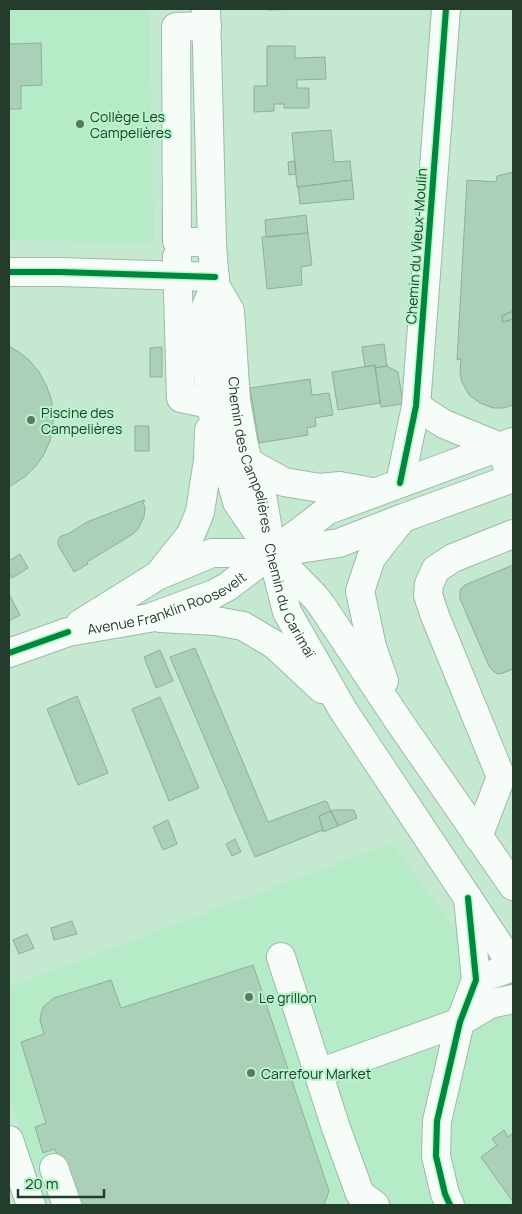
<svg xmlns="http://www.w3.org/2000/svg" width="522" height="1214" font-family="Manrope,sans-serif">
<rect width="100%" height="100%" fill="#c5e8d0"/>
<path fill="#b5ebc7" d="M9,9h140l5,234 -145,-3z
M392,843l121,165v197h-466l-38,-107v-111z"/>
<path fill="#aad0b8" stroke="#91ad9b" d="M268,9h46l-46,1z
M41,43l1,42 -21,1v23h-12v-65z
M267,46h28v12l30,-1 1,22 -29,1v8h12v20h-25v-4h-10v7l-20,1v-26h13z
M331,130l3,32 16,-1 2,19 -55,7 -5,-54z
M295,161l1,13 -7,1 -1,-13z
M513,172v139l-11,5 1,6 10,-3v86l-10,3h-10l-13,-5 -11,-8 -7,-13 -2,-9 1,-14 -4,1 10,-180 29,2 1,-6z
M352,180l2,19 -54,5 -2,-17z
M306,215l2,18 -42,4 -1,-17z
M308,233l4,32 -11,2 1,18 -35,4 -5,-52z
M513,311v8l-10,3 -1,-6z
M384,344l3,22 -12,2v-3l-10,2 -3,-20z
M9,346l10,6 11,9 9,11 7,13 5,13 2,14v15l-3,14 -6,13 -8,12 -10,10 -17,11z
M162,347v30h-12v-29z
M375,365l5,38 -42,7 -6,-38z
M387,366l11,6 5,32 -22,3 -6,-39z
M310,379l2,16 17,-2 4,22 -18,3 1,8 -9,2 1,7 -49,8 -9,-55z
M135,426h14v25h-14z
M144,500l1,1 -2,1 2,6 -1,9 -6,12 -5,5 -46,28 1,2 -14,8 -16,-27v-5l3,-4 7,-2 19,-12z
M20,554l8,14 -16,10 -2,-3 -1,1v-15z
M513,565v104l-10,4 -5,1 -5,-3 -4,-5 -29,-67v-6l1,-4 4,-4z
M9,594l11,21 -11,6z
M195,648l73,174 57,-21 2,1 4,9 -12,5 4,14 -8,3 -60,24 -85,-200z
M160,650l13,31 -17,7 -12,-31z
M77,696l31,77 -30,12 -31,-76z
M160,697l39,91 -30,13 -37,-92z
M333,810h21l3,8 -19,8 -7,-15z
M331,811l7,15 -15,6 -4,-16z
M168,820l9,24 -14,6 -10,-23z
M235,839l6,13 -9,4 -6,-12z
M72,921l5,13 -23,6 -3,-12z
M27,934l7,14 -15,6 -6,-14z
M253,965l76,226 -5,14h-249l-20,-56 -12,4 -8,-26 11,-4 -25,-81 23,-8 -4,-14 1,-7 3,-7 10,-8 57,-18 10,28z
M504,1130l4,7 4,-3 1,2v66l-32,-45 16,-12 -5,-6z"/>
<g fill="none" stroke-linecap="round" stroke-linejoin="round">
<g stroke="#9ebaa8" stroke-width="30">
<path id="minor" d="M207,26l-31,1 1,214 35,2
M177,257l4,141 29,6
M9,272h51l155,5
M416,406l28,18 56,23 12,31
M400,483l16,-77 30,-397
M478,837l23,-60 -66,-161 -7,-21 1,-11 7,-15 17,-11 60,-24
M281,957l55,171 24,66 15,11
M476,980l37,-13
M319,1073l141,-51 30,-18 23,-5
M9,1140l22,65
M54,1168l13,37
M450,1205l-5,-11 -9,-38 1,-35 23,-99 16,-42 -8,-82"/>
</g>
<g stroke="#9ebaa8" stroke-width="30">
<g id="major">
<path d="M206,9l6,234 3,42 -11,27 6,92 27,98 35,51 43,44 7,9 76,114 115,166"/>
<path id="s1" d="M215,285l15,26 6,90 7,40 5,21 14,33 10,58 15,59 56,98 170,256"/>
<path d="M248,462l36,20 36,6 20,-2 32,6"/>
<path d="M159,574l32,-40 9,-22 8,-52 1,-30"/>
<path d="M160,618l56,3 27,5 32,19 47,44"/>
<path d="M80,624l77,-48 55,-23h60l67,-10 64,-25 110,-40"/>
<path id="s2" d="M9,653l59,-21 81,-14 65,-24 13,-7 45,-34 56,-43 185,-68"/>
<path d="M384,681l-12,-34 -12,-56 11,-33 30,-38"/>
</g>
</g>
<use href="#minor" stroke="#f6fcf8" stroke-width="28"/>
<use href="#major" stroke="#f6fcf8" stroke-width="28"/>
<g stroke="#b7f6cb" stroke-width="9">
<path id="cycleway" d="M9,272h51l155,5
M400,483l16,-77 30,-397
M9,653l59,-21
M450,1205l-5,-11 -9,-38 1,-35 23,-99 16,-42 -8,-82"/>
</g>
<use href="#cycleway" stroke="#00873e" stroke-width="6"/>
</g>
<g fill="#5c7865" stroke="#b7f6cb" stroke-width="2">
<circle cx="80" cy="124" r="5"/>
<circle cx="31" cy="420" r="5"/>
<circle cx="249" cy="997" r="5"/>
<circle cx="251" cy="1073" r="5"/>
</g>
<g text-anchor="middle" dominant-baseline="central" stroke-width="4" stroke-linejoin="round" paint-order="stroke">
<g font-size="14" fill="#233c2c" stroke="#b7f6cb" text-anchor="start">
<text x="90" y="116">Collège Les<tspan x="90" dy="16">Campelières</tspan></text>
<text x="41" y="412">Piscine des<tspan x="41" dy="16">Campelières</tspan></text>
<text x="259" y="997">Le grillon</text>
<text x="261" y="1073">Carrefour Market</text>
</g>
<g font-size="14" fill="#233c2c" stroke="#b7f6cb">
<text transform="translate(416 246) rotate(-86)">Chemin du Vieux-Moulin</text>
<text stroke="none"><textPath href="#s1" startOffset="176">Chemin des Campelières</textPath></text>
<text stroke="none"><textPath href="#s2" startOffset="166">Avenue Franklin Roosevelt</textPath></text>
<text stroke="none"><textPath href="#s1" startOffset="328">Chemin du Carimaï</textPath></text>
</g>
</g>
<rect width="522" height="1214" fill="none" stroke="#233c2c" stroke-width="20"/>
<path d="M18 1189v8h86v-8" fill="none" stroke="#233c2c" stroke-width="2.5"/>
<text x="25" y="1189" font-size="15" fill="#233c2c" stroke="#b7f6cb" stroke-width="4" paint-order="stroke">20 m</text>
</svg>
